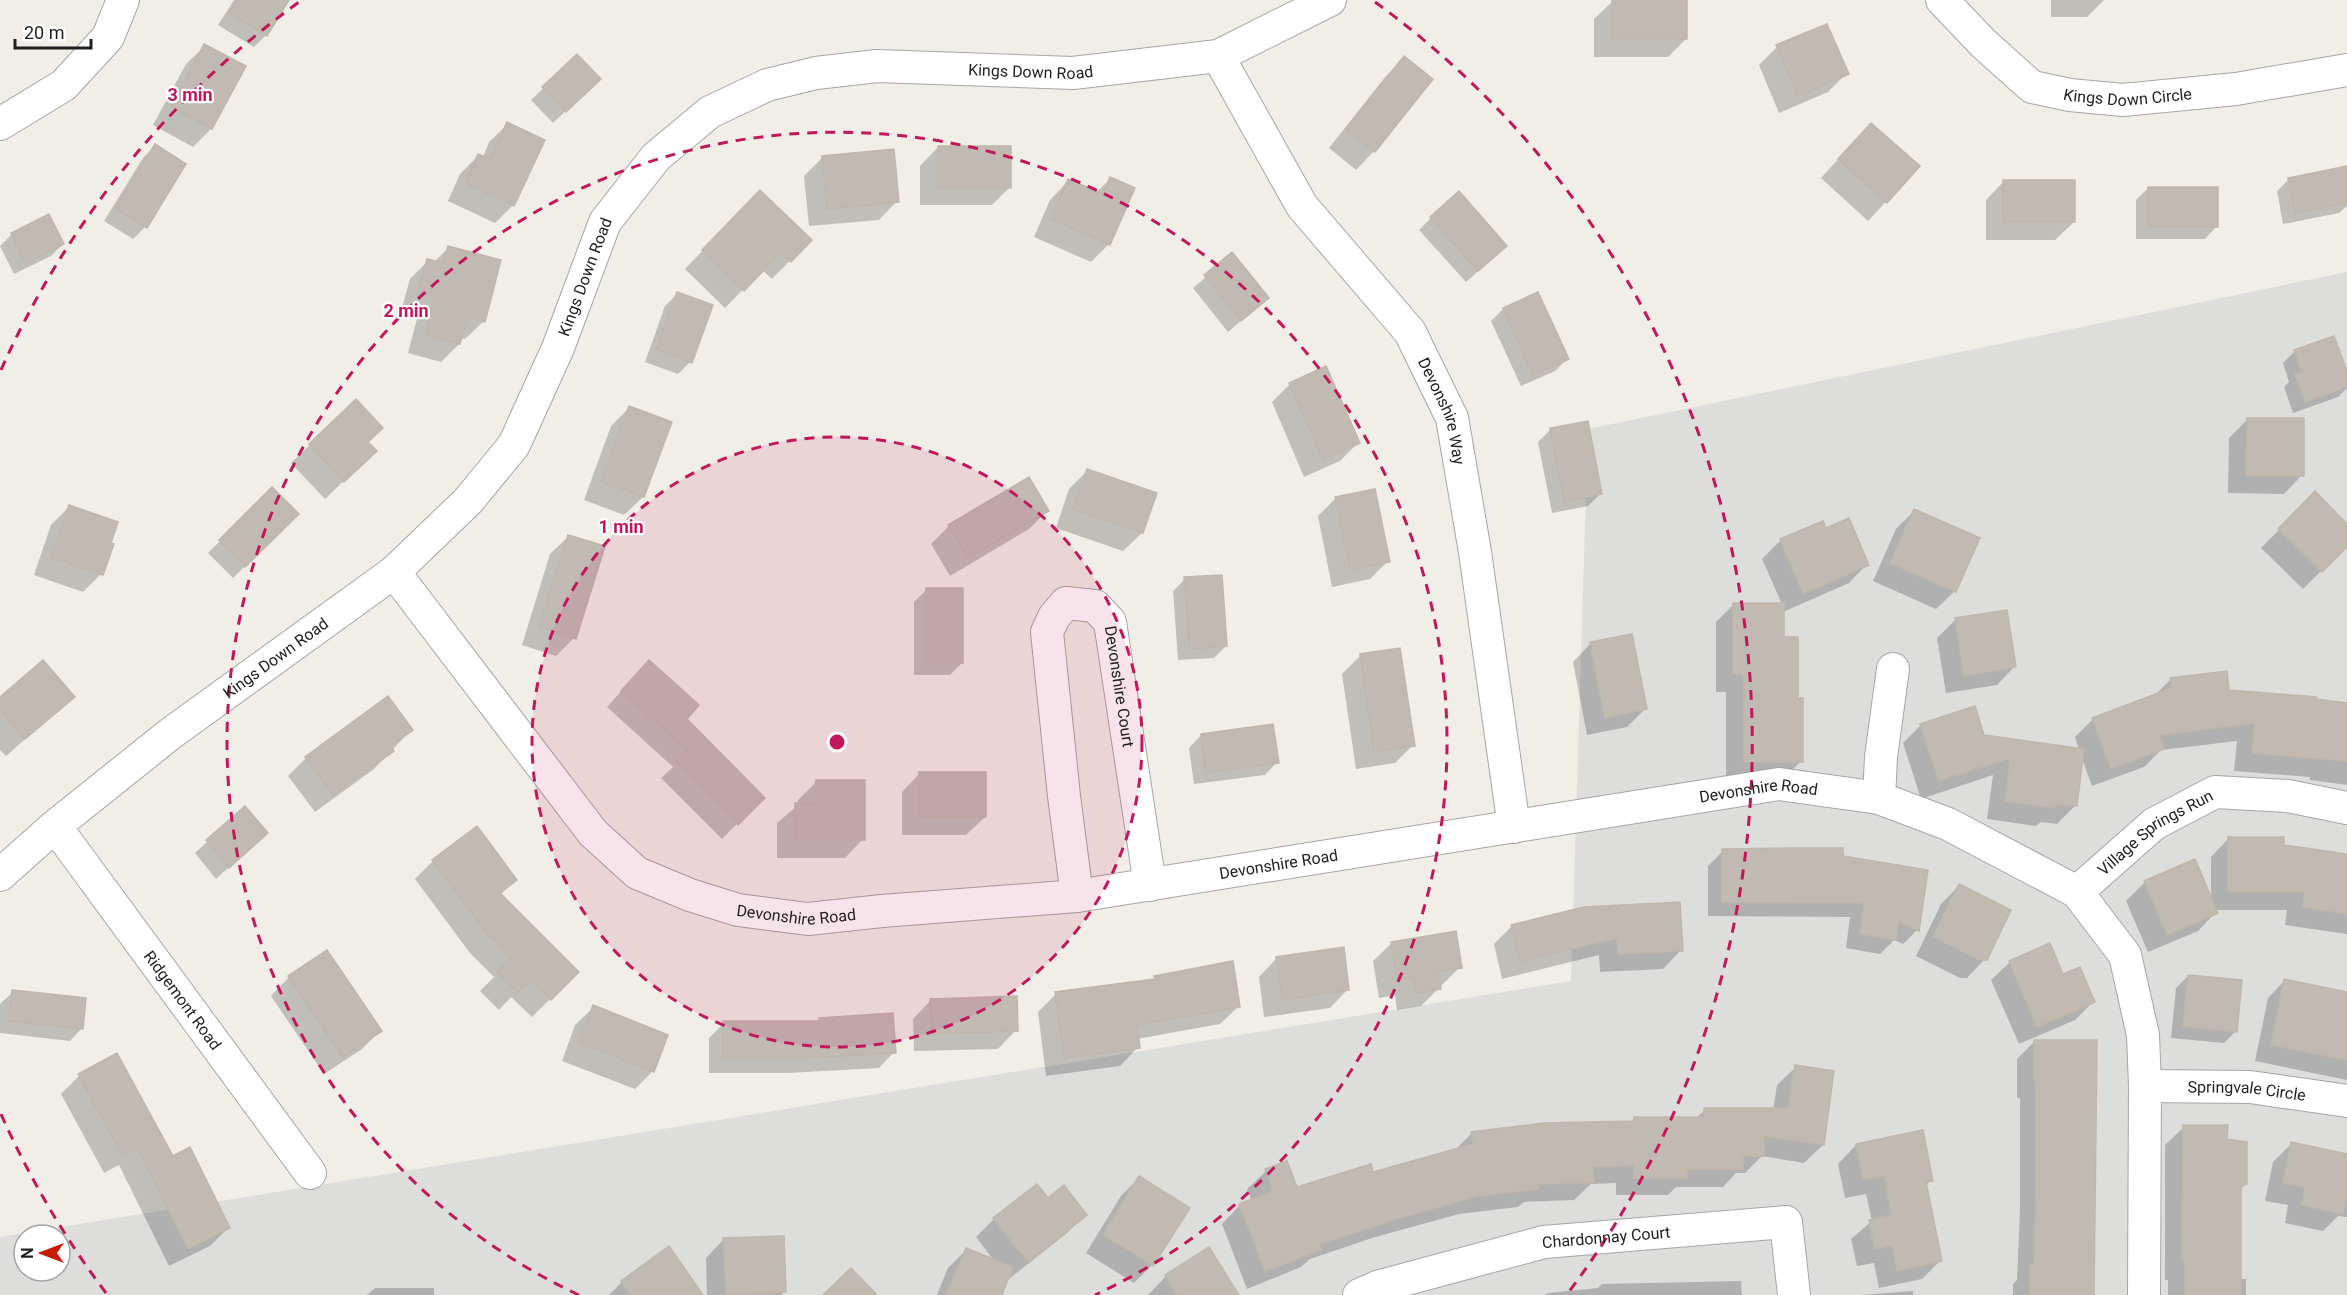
<svg xmlns="http://www.w3.org/2000/svg" width="2347" height="1295" font-family="Roboto,sans-serif">
<rect width="100%" height="100%" fill="#f0eee6"/>
<path fill="#dddddc" fill-rule="evenodd" d="M2347,272v1023h-2347v-58l1571,-256 17,-552zM24,1235h36v36h-36z"/>
<path fill="#0003" d="M234,0h53l-21,35 -12,12 -36,-22z
M2051,0h53l-17,17h-36z
M1613,1l73,38 -18,18h-74v-38z
M205,46l39,21 -33,62 -18,18 -40,-22 33,-61z
M1777,47l70,26 -19,19 -49,21 -20,-48z
M577,56l22,23 -46,44 -22,-23z
M1404,58l27,22 -57,71 -18,19 -27,-22 57,-72z
M508,124l5,81 -18,18 -47,-22 12,-27 18,-18 5,1 6,-15z
M1853,143l65,24 -50,54 -47,-43z
M155,146l-10,81 -12,12 -29,-18 39,-63z
M938,147l72,40 -18,18h-72v-39z
M823,157l74,44 -18,19 -70,6 -5,-50z
M2347,177v29l-8,7 -56,11 -6,-33 12,-12z
M1110,179l-1,65 -18,18 -57,-25 16,-37 18,-19 28,12z
M2004,181l70,41 -19,18h-69v-40z
M2148,188l69,38 -12,13h-69v-39z
M742,210l68,30 -38,39 -10,-9 -37,38 -40,-39z
M1431,218l62,40 -27,24 -47,-52z
M12,234l51,10 -12,12 -37,18 -14,-28z
M449,247l35,74 -19,18 -5,-1 -1,6 -18,18 -33,-9 10,-38 -17,-4 9,-32 18,-18 6,1z
M1232,255l35,43 -39,34 -35,-44z
M677,294l13,68 -12,12 -33,-12 20,-56z
M1537,294l30,65 -12,12 -34,15 -30,-65 12,-12z
M2295,351l52,25v12l-9,9 -45,16 -9,-26 5,-5 -6,-19z
M1290,384l68,59 -18,18 -36,16 -32,-75z
M356,401l11,42 -11,26 -31,30 -34,-36z
M629,408l41,15 -27,74 -19,18 -40,-15 27,-74z
M2247,420l55,55 -18,19 -56,-1 1,-55z
M1586,422l14,72 -12,12 -36,7 -14,-71 12,-12z
M1087,471l68,23 -13,39 -19,18 -67,-23 13,-39z
M272,489l25,25 -64,64 -25,-25z
M2315,494l32,32v19l-44,44 -42,-41z
M1336,498l52,63 -18,18 -38,8 -14,-71z
M69,507l40,37 -8,30 -18,18 -49,-17 17,-50z
M1047,511l-18,18 -79,47 -19,-32 18,-18z
M1914,511l41,80 -19,18 -63,-28 23,-52z
M1822,523l3,7 42,34 -18,19 -66,29v26l18,123 -18,18h-57v-87h-10v-70l18,-18h48l-20,-45 18,-18z
M569,536l5,102 -18,18 -34,-11 28,-91z
M1185,579l41,67 -12,12 -36,2 -5,-69z
M926,590l36,73 -12,12h-36v-73z
M1955,620l60,46 -18,19 -51,8 -9,-55z
M1591,643l54,66 -18,18 -40,8 -14,-73z
M1360,656l53,89 -18,18 -39,6 -14,-95z
M634,677l50,42 79,79 -41,41 -61,-61 12,-11 -66,-60z
M2171,679l57,12 119,14v80l-37,-5v-3l-76,-6 3,-30 -76,9 -17,17 -52,19 -11,-30 -6,50 -18,18 -16,-2 -5,4 -49,-7 6,-44 -72,24 -18,-56 18,-18 62,12 96,13 -4,-13 18,-18 60,-22z
M73,697l-67,59 -6,-6v-51z
M411,730l-37,39 -59,43 -27,-36 18,-18z
M1201,735l76,27 -12,13 -71,9 -5,-36z
M920,773l65,44 -19,18h-64v-43z
M816,782l47,57 -18,19h-68v-35l21,-18v-5z
M245,808l21,25 -50,46 -21,-26z
M2229,838l118,18v78l-62,-9 2,-15h-72l1,2 -18,19 -50,21 -22,-51 19,-19 66,18v-43z
M1723,851l119,7 75,72 -14,14 -9,-4 -14,14 -34,-6 4,-31 -142,-1v-50z
M433,861l82,19 -15,15 77,77 -45,45 -21,-20 -12,13 -19,-19 14,-14 -24,-24 -55,-74z
M1959,886l26,73 -18,19h-7l-44,-22 25,-52z
M1679,903l2,47 -18,19 -63,3 -1,-17 -97,24 -8,-35 18,-18z
M1392,943l68,24 -39,39 -24,4 -2,-15 -16,3 -6,-37z
M1277,958l71,31 -18,19 -66,9 -5,-40z
M2010,962l53,14 30,26 -18,18 -56,24 -28,-64z
M2188,976l48,55 -12,12 -53,-5 5,-50z
M289,977l91,54 -18,18 -38,25 -53,-78z
M1155,977l84,29 -19,18 -83,15 1,8 -18,19 -74,10 -8,-64 18,-18 95,-13z
M2284,981l63,16v83l-92,-19 13,-63z
M13,992l69,36 -12,13 -70,-8v-29z
M931,1000l85,30 -18,19 -84,2 -1,-32z
M594,1007l59,64 -18,18 -73,-28 13,-36z
M820,1019l74,33 -15,16 -91,5h-79v-35l15,-15h92z
M2034,1042l58,253h-79v-11l4,-4 3,-70v-112h-3v-39z
M1796,1067l27,78 -19,18 -42,-7 -17,17h-9l-13,14h-47l-8,8h-52v-12l-25,1 -17,16 -50,2 -6,5 -59,7 -87,24 -62,21 -9,8 -54,22 -25,-65 18,-19 12,-4 -5,-12 19,-18 30,18 76,-15 82,-23 18,-18 158,-10 4,-5h62l9,-8h68l4,-25z
M79,1076l93,82 56,70 -18,18 -41,20 -50,-101 -15,8 -43,-79z
M2184,1127l41,13 21,44 -7,6v89h7v16h-78v-15h-3v-135z
M2291,1144l56,11v62l-9,-1 -15,15 -38,-8 3,-18 -23,-4 8,-39z
M1856,1145l75,35 -5,6 14,75 -18,18 -43,9 -5,-25 -17,3 -6,-27 21,-18 -6,-27 -21,4 -7,-34z
M1139,1178l13,87 -18,18 -48,-30 35,-57z
M1048,1200l37,15 -18,18 -58,46 -2,-2 -7,18h-63l11,-27 18,-18 29,12 -19,-25 18,-18z
M724,1239l60,53 -3,3h-74l-1,-37z
M1209,1249l28,46h-89l18,-19z
M1741,1281l1,14h-197l3,-2 50,-5 4,-4z
M622,1282l80,13h-93z
M375,1288h59v7h-67z
M1913,1291v4h-52z"/>
<path fill="#c0bab3" stroke="#c1b6a9" stroke-width="1.5" d="M237,0h52l-22,36 -38,-23z
M1612,0h75v39h-75z
M1827,24l22,50 -51,22 -22,-51z
M204,44l42,22 -34,63 -41,-22z
M577,54l24,25 -35,33 -24,-25z
M1404,56l29,23 -58,73 -29,-23z
M507,122l38,18 -31,66 -49,-23 13,-29 12,5z
M1871,123l49,43 -33,37 -49,-44z
M155,144l31,20 -39,64 -32,-20z
M938,146h73v42h-73z
M894,149l5,53 -72,7 -5,-53z
M2347,166v37l-52,10 -7,-35z
M1110,177l25,11 -25,57 -59,-26 17,-40 35,15z
M2003,180h72v42h-72z
M2148,187h70v40h-70z
M760,190l52,50 -21,22 -10,-10 -37,39 -42,-41z
M1459,191l48,55 -29,25 -48,-54z
M49,214l15,30 -38,19 -15,-30z
M448,246l53,14 -16,62 -17,-5 -8,27 -35,-9 10,-38 -17,-4 9,-34 16,4z
M1232,252l37,46 -28,23 -37,-46z
M677,292l36,13 -21,58 -36,-14z
M1538,292l31,67 -36,16 -30,-67z
M2334,336l13,35v16l-42,15 -10,-28 7,-2 -8,-22z
M1326,366l34,77 -37,16 -34,-76z
M356,399l27,29 -15,14 9,9 -33,31 -35,-38z
M629,406l43,16 -28,75 -43,-16z
M2247,418h57v58h-58z
M1588,421l14,73 -38,8 -14,-74z
M1087,469l70,24 -14,40 -70,-24z
M1029,477l20,34 -81,47 -20,-33z
M272,487l27,27 -54,53 -26,-27z
M1375,489l15,73 -40,7 -15,-72z
M2315,491l32,33v23l-25,25 -44,-43z
M69,505l49,17 -7,21 3,1 -11,31 -52,-18z
M1914,509l66,29 -24,54 -66,-29z
M1849,518l20,47 -66,29 -23,-55 43,-18 3,7z
M568,535l37,11 -29,93 -37,-12z
M1222,575l5,71 -37,3 -6,-72z
M926,588h37v75h-37z
M1733,603h51v34h14v61h5v64h-59v-88h-11z
M2007,610l9,57 -52,9 -9,-58z
M1632,634l15,75 -42,9 -15,-76z
M1400,648l15,98 -41,6 -14,-98z
M43,660l32,37 -50,42 -25,-29v-13z
M649,660l50,45 -12,14 78,79 -27,27 -62,-63 11,-12 -66,-59z
M2227,671l2,19 87,7v2l31,4v58l-95,-8 3,-30 -96,12 5,14 -53,20 -19,-51 80,-30 -2,-10z
M388,696l25,34 -22,16 3,5 -61,44 -28,-38z
M1975,706l9,29 100,14 -7,57 -20,-2 -1,4 -51,-7 5,-43 -71,23 -19,-57z
M1273,724l6,39 -73,10 -5,-39z
M919,772h67v45h-67z
M816,780h49v60h-70v-37h21z
M245,806l23,27 -39,35 -23,-28z
M477,826l40,54 -17,13 79,79 -28,28 -20,-20 -13,12 -21,-20 14,-14 -23,-23 -56,-75z
M2228,837h56v8l63,9v60l-45,-7 3,-15h-77z
M1793,848h50v8l85,14 -9,61 -20,-10 -3,19 -36,-6 4,-31 -142,-1v-53z
M2195,859l23,54 -51,22 -23,-54z
M1959,884l52,26 -24,50h-8l-46,-23z
M1680,902l3,49 -65,3 -1,-16 -97,23 -9,-36 73,-18z
M1456,931l6,37 -23,3 2,18 -26,4 -3,-15 -15,2 -6,-38z
M2050,943l13,31 17,-7 15,35 -58,25 -28,-66z
M1344,947l5,43 -67,10 -6,-43z
M327,950l55,81 -39,26 -55,-81z
M1233,961l7,46 -103,18 3,23 -76,10 -9,-66 100,-13 -1,-3z
M2188,975l54,5 -5,52 -54,-6z
M2284,979l63,13v68l-76,-15z
M12,990l74,8 -3,31 -74,-8z
M1017,996l1,35 -86,3 -2,-35z
M593,1005l75,30 -14,37 -75,-30z
M893,1013l3,40 -92,5h-81v-37h96v-3z
M2034,1040h63l-3,255h-64v-30h4l2,-74v-110h-2z
M117,1053l56,103 17,-9 40,81 -42,21 -50,-101 -15,8 -45,-82z
M1795,1065l39,6 -10,74 -60,-9v20h-21v13h-56v9h-53v-13l-41,2 1,16 -56,1v5l-60,7 -89,25v1l-70,22 3,6 -57,21 -26,-67 34,-13 -8,-22 22,-8 10,26 74,-23 2,8 100,-28 -2,-12 73,-9 90,-2v-4h70v-9h84z
M2183,1125h45l-1,14 20,3v42h-6v111h-56v-33h-3z
M1923,1130l10,51 -7,1 16,79 -45,10 -5,-26 -17,4 -6,-29 23,-5 -8,-39 -21,4 -7,-36z
M2291,1142l56,12v39l-4,21 -41,-9 3,-18 -22,-4z
M1139,1176l51,32 -37,58 -50,-32z
M1037,1184l11,14 16,-13 23,30 -59,47 -35,-44z
M784,1236l2,56 -60,3 -3,-57z
M669,1246l34,49h-72l-10,-14z
M1209,1247l30,48h-62l-12,-20z
M966,1248l47,19 -11,28h-56z
M851,1268l26,27h-54z"/>
<g fill="none" stroke-linecap="round" stroke-linejoin="round">
<g stroke="#a6a6a6" stroke-width="34">
<g id="minor">
<path id="s1" d="M1942,0l41,43 49,44 38,8 53,5 113,-11 111,-19"/>
<path id="s2" d="M1218,56l84,150 108,126 42,86 23,134 39,275"/>
<path d="M0,124l64,-39 44,-48 15,-37"/>
<path id="s3" d="M394,572l199,261 44,40 53,22 48,15 70,9 74,-8 195,-15 702,-112 100,14 69,26 129,68 48,63 18,80 2,51 -1,209"/>
<path d="M1879,798l2,-41 12,-88"/>
<path id="s4" d="M55,826l255,347"/>
<path id="s5" d="M0,875l55,-49 115,-92 224,-162 74,-71 46,-56 44,-97 47,-126 51,-65 54,-45 57,-27 49,-12 61,-7 196,7 145,-17 112,-56"/>
<path id="s6" d="M2077,892l77,-68 61,-32 73,4 59,12"/>
<path id="s7" d="M1077,896l-13,-100 -17,-164 7,-15 12,-14 29,3 15,16 40,263"/>
<path id="s8" d="M2145,1086l105,1 97,14"/>
<path id="s9" d="M1359,1295l18,-8 167,-45 242,-20 8,73"/>
</g>
</g>
<use href="#minor" stroke="#fff" stroke-width="32"/>
</g>
<circle cx="837" cy="742" r="305" fill="#c2185b" fill-opacity=".12"/>
<g fill="none" stroke="#c2185b" stroke-width="3" stroke-dasharray="10 8">
<circle cx="837" cy="742" r="305"/>
<path d="M579 1295A610 610 0 1 1 1095 1295"/>
<path d="M106 1293A915 915 0 0 1 1 1114M1 370A915 915 0 0 1 299 2M1375 2A915 915 0 0 1 1568 1293"/>
</g>
<g text-anchor="middle" dominant-baseline="central" stroke-width="4.5" stroke-linejoin="round" paint-order="stroke">
<g font-size="16" fill="#1f1f1f" stroke="#fff">
<text stroke="none"><textPath href="#s5" startOffset="1395">Kings Down Road</textPath></text>
<text stroke="none"><textPath href="#s1" startOffset="222">Kings Down Circle</textPath></text>
<text stroke="none"><textPath href="#s5" startOffset="855">Kings Down Road</textPath></text>
<text stroke="none"><textPath href="#s2" startOffset="424">Devonshire Way</textPath></text>
<text stroke="none"><textPath href="#s5" startOffset="351">Kings Down Road</textPath></text>
<text stroke="none"><textPath href="#s7" startOffset="417">Devonshire Court</textPath></text>
<text stroke="none"><textPath href="#s3" startOffset="1526">Devonshire Road</textPath></text>
<text stroke="none"><textPath href="#s6" startOffset="99">Village Springs Run</textPath></text>
<text stroke="none"><textPath href="#s3" startOffset="1040">Devonshire Road</textPath></text>
<text stroke="none"><textPath href="#s3" startOffset="554">Devonshire Road</textPath></text>
<text stroke="none"><textPath href="#s4" startOffset="216">Ridgemont Road</textPath></text>
<text stroke="none"><textPath href="#s8" startOffset="102">Springvale Circle</textPath></text>
<text stroke="none"><textPath href="#s9" startOffset="255">Chardonnay Court</textPath></text>
</g>
</g>
<circle cx="837" cy="742" r="9" fill="#c2185b" stroke="#fff" stroke-width="3"/>
<g font-size="18" text-anchor="middle" font-weight="bold" fill="#c2185b" stroke="#fff" stroke-width="4.5" stroke-linejoin="round" paint-order="stroke">
<text x="190" y="101">3 min</text>
<text x="406" y="317">2 min</text>
<text x="621" y="533">1 min</text>
</g>
<g transform="translate(42 1253) rotate(270)"><circle r="28" fill="#ffffff" stroke="#a5a5a5" stroke-width="1.5"/>
<path d="M0-4.5L10 22L0 15L-10 22Z" fill="#c71d08"/>
<text y="-9" font-size="16" font-weight="bold" text-anchor="middle" fill="#1f1f1f">N</text>
</g>
<path d="M15 39v9h76v-9" fill="none" stroke="#1f1f1f" stroke-width="3"/>
<text x="24" y="39" font-size="18" fill="#1f1f1f" stroke="#ffffff" stroke-width="4.5" paint-order="stroke">20 m</text>
</svg>
